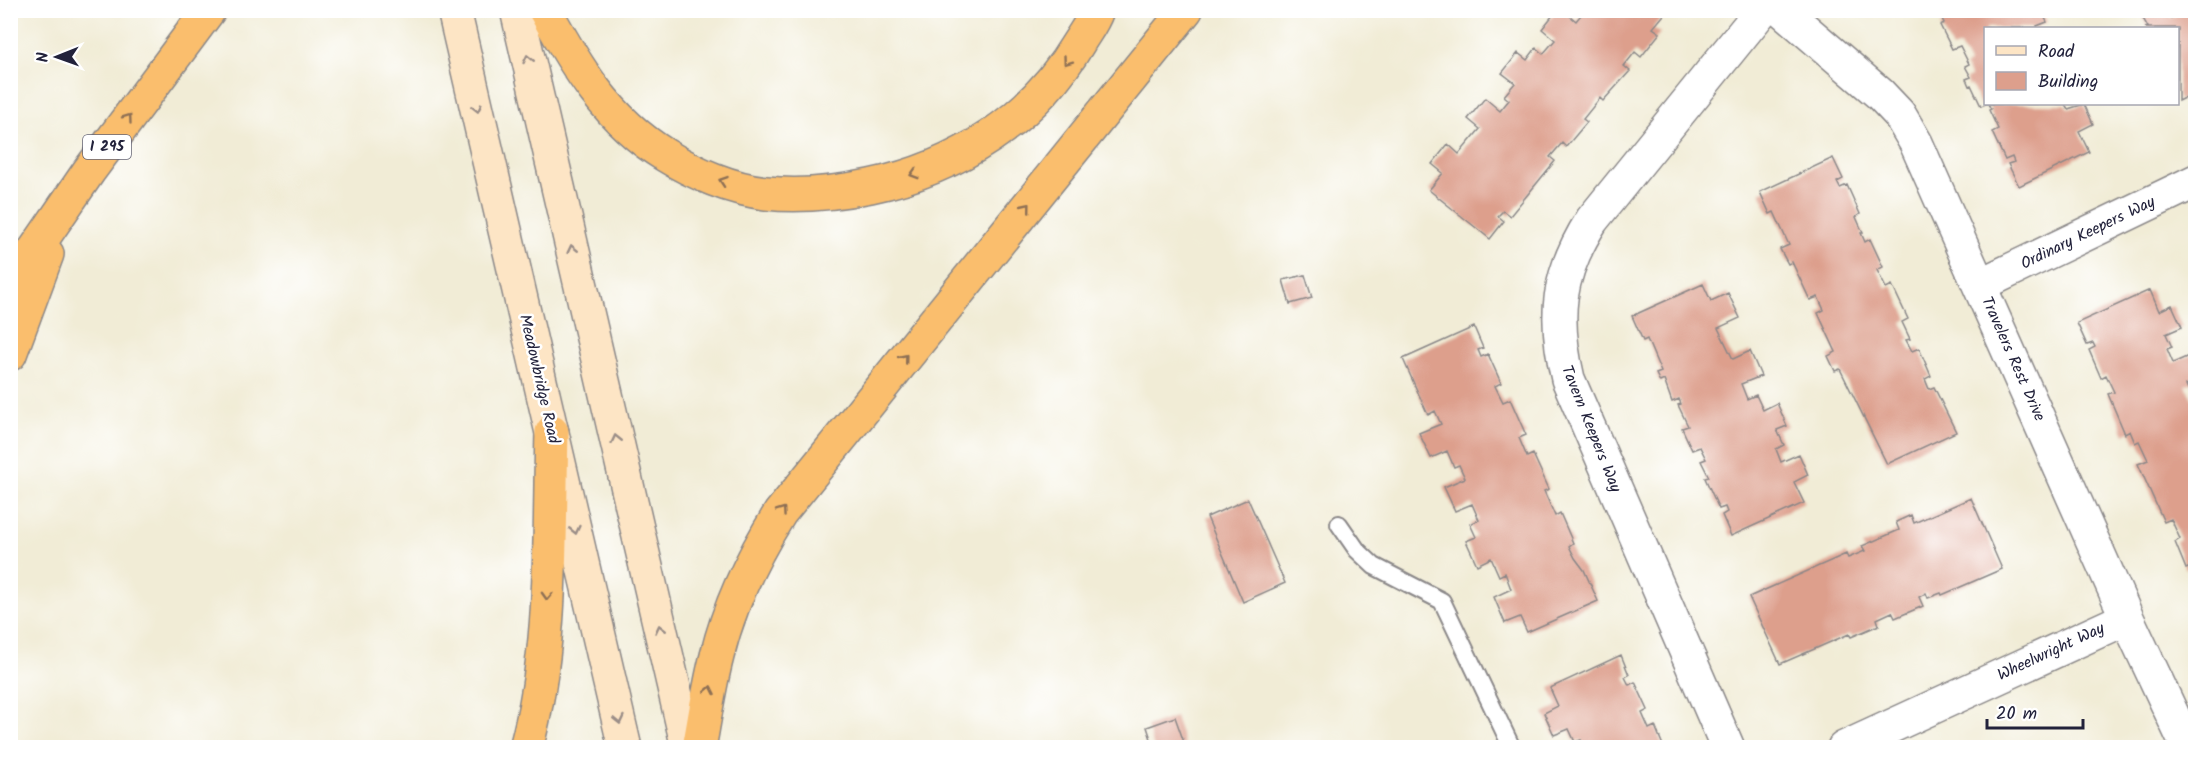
<svg xmlns="http://www.w3.org/2000/svg" width="2206" height="758" font-family="Kalam,sans-serif">
<rect width="100%" height="100%" fill="#fff"/>
<filter id="ink" filterUnits="userSpaceOnUse"><feTurbulence type="fractalNoise" baseFrequency=".0167" numOctaves="2"/><feDisplacementMap in="SourceGraphic" scale="12" xChannelSelector="R" yChannelSelector="G"/><feConvolveMatrix kernelMatrix="1 2 1 2 8 2 1 2 1" color-interpolation-filters="sRGB"/></filter>
<filter id="wash" filterUnits="userSpaceOnUse"><feTurbulence type="fractalNoise" baseFrequency=".008" numOctaves="4" result="noise"/><feDisplacementMap in="SourceGraphic" scale="24" xChannelSelector="R" yChannelSelector="G"/><feGaussianBlur stdDeviation="1.35" result="paint"/><feColorMatrix in="noise" values="0 0 0 0 0 0 0 0 0 0 0 0 0 0 0 0 0 1.4 0 .05"/><feComposite in="paint" operator="in"/></filter>
<g filter="url(#wash)">
<rect width="100%" height="100%" fill="#f1ecd6"/>
<g id="blocks">
<path fill="#dd9f8c" d="M1557,10h6l13,11 9,-11h83l-15,18 7,5 -19,24 -6,-5 -11,14 6,5 -27,30 -3,-3 -17,21 4,3 -21,25 -4,-4 -12,14 5,4 -45,55 -7,-5 -5,5 6,5 -14,18 -61,-49 14,-17 -11,-9 16,-20 11,10 21,-25 -12,-10 17,-21 15,13 9,-11 -5,-4 11,-13 -13,-10 16,-20 9,7 9,-12 7,6 12,-14 -13,-11z
M1938,10h103l6,12 -10,4 1,2h-52v76l-5,2 -10,-21 -2,1 -3,-7 5,-2 -6,-11 4,-2 -9,-18 -8,3 -12,-24 4,-2z
M2149,10h19l3,8 15,-8h10v82l-18,9v-73h-33l3,-1 -7,-12z
M1988,104h77l3,5 16,-5 9,20 -14,7 10,21 -70,34 -11,-22 6,-2 -2,-5 -7,3 -13,-28 6,-3 -9,-19 2,-1z
M1833,158l10,21 -6,3 3,6 7,-3 13,29 -4,3 7,16h-2l4,9 5,-3 13,28 -6,3 9,18 6,-3 16,34 -6,3 8,17 -4,1 6,11 7,-3 12,28 -6,3 4,10 5,-2 22,45 -69,32 -47,-95 -5,2 -7,-15 8,-4 -18,-39 6,-3 -6,-13 -8,3 -18,-38 -4,2 -8,-15 9,-4 -15,-33 -4,2 -10,-22z
M1305,275l7,23 -22,6 -7,-24z
M1703,284l8,17 17,-8 12,25 -22,10 15,31 17,-8 11,25 -20,8 6,15 9,-4 7,15 14,-7 10,23 -10,4 7,15 -8,4 5,13 18,-8 9,21 -14,7 10,21 -73,33 -9,-21 5,-3 -2,-5 -6,2 -14,-31 4,-1 -8,-16 5,-2 -6,-12 -8,3 -10,-22 6,-2 -10,-21 3,-1 -2,-5 -7,3 -8,-22 -4,2 -4,-8 5,-2 -14,-33 -4,2 -11,-25z
M2150,290l9,21 13,-6 10,22 -16,7 6,13 -5,2 6,14 20,-9 3,6v21l-10,4 8,16 2,-1v185l-6,-13 5,-2 -2,-4 -7,3 -11,-27 5,-3 -9,-20 -7,3 -26,-58 10,-4 -9,-19 -4,2 -5,-12 -5,3 -17,-40 6,-2 -8,-17 -5,3 -12,-28 6,-3 -2,-4 -6,2 -10,-22z
M1474,327l9,21 -5,2 3,7 7,-3 13,29 -6,3 8,16 7,-3 16,36 -7,3 8,19 6,-3 16,35 -5,2 11,25 5,-3 13,30 -4,3 6,12 9,12 14,31 -71,31 -7,-15 -15,6 -11,-26 17,-8 -6,-16 -6,3 -8,-18 -14,7 -11,-24 10,-4 -6,-13 9,-4 -7,-16 -17,7 -11,-24 21,-9 -6,-13 -5,2 -7,-16 -16,7 -12,-25 22,-9 -6,-13 -7,4 -25,-56z
M1971,498l31,71 -60,26 -1,-2 -13,5 -2,-5 -7,4 4,9 -28,12 -3,-6 -15,7 2,6 -28,12 -2,-3 -69,30 -31,-67 97,-43 2,4 17,-7 -3,-5 37,-16 -3,-8 15,-7 3,8z
M1248,499l37,84 -42,19 -36,-85z
M1621,655l8,20 -4,2 4,8 6,-3 13,28 -6,3 7,16 6,-3 9,22h-79l-4,-8 -6,2 -6,-13 -15,6 -10,-22 14,-7 -8,-18z
M1175,717l10,28 -7,3h-24l-7,-21z"/>
</g>
</g>
<g filter="url(#ink)">
<use href="#blocks" fill-opacity="0" stroke="#8a8788" stroke-width="1.5"/>
<g fill="none" stroke-linecap="round" stroke-linejoin="round">
<g stroke="#8a8788" stroke-width="20">
<path id="lane" d="M1339,524l18,26 17,16 68,35 70,147"/>
</g>
<g stroke="#8a8788" stroke-width="36">
<path id="street" d="M1782,10l98,84 19,20 17,29 211,475 61,130
M1980,285l216,-104
M1728,748l-160,-369c-15,-63 -11,-104 24,-159l170,-210
M1844,748l283,-130"/>
</g>
<g stroke="#8a8788" stroke-width="36">
<path id="secondary" d="M454,10l171,738
M517,10l171,738"/>
</g>
<g stroke="#8a8788" stroke-width="36">
<path id="highway" d="M545,10c31,57 63,110 120,145 29,18 66,34 101,38 35,4 70,0 104,-7 87,-18 163,-66 209,-144 6,-10 14,-20 18,-32
M10,286l79,-115 120,-161
M10,354l37,-100
M526,748c28,-103 23,-211 26,-316
M699,748c6,-31 10,-62 18,-92 12,-50 36,-100 63,-143l406,-503"/>
</g>
<use href="#lane" stroke="#fff" stroke-width="16"/>
<use href="#street" stroke="#fff" stroke-width="33"/>
<use href="#secondary" stroke="#fde5c5" stroke-width="33"/>
<use href="#highway" stroke="#fabe6d" stroke-width="33"/>
</g>
<defs><path id="oneway-chevron" d="M-2-3.5L2.5 0L-2 3.5" fill="none" stroke-width="1.6" stroke-linecap="round" stroke-linejoin="round" transform="scale(1.5)"/></defs>
<g stroke="#9a8d87">
<use href="#oneway-chevron" transform="translate(528 59) rotate(-103)"/>
<use href="#oneway-chevron" transform="translate(477 108) rotate(77)"/>
<use href="#oneway-chevron" transform="translate(572 249) rotate(-103)"/>
<use href="#oneway-chevron" transform="translate(616 439) rotate(-103)"/>
<use href="#oneway-chevron" transform="translate(575 530) rotate(77)"/>
<use href="#oneway-chevron" transform="translate(660 629) rotate(-103)"/>
<use href="#oneway-chevron" transform="translate(619 720) rotate(77)"/>
</g>
<g stroke="#8e7054">
<use href="#oneway-chevron" transform="translate(1067 61) rotate(126)"/>
<use href="#oneway-chevron" transform="translate(128 118) rotate(-54)"/>
<use href="#oneway-chevron" transform="translate(914 174) rotate(163)"/>
<use href="#oneway-chevron" transform="translate(723 181) rotate(-161)"/>
<use href="#oneway-chevron" transform="translate(1027 207) rotate(-51)"/>
<use href="#oneway-chevron" transform="translate(904 358) rotate(-51)"/>
<use href="#oneway-chevron" transform="translate(782 511) rotate(-55)"/>
<use href="#oneway-chevron" transform="translate(547 596) rotate(92)"/>
<use href="#oneway-chevron" transform="translate(710 690) rotate(-79)"/>
</g>
</g>
<g text-anchor="middle" dominant-baseline="central" stroke-width="5" stroke-linejoin="round" paint-order="stroke">
<rect fill="#fff" stroke="#646476" stroke-width="1.5" x="83" y="135" width="48" height="24" rx="4.5"/>
<g font-size="15" font-weight="bold" fill="#22223b">
<text x="107" y="147">I 295</text>
</g>
<g font-size="16" fill="#22223b" stroke="#fff">
<text transform="translate(2088 233) rotate(-26)">Ordinary Keepers Way</text>
<text transform="translate(2013 359) rotate(66)">Travelers Rest Drive</text>
<text transform="translate(539 379) rotate(77)">Meadowbridge Road</text>
<text transform="translate(1591 429) rotate(68)">Tavern Keepers Way</text>
<text transform="translate(2051 652) rotate(-25)">Wheelwright Way</text>
</g>
</g>
<rect width="2206" height="758" fill="none" stroke="#fff" stroke-width="36"/>
<rect x="1984" y="27" width="195" height="78" fill="#ffffff" stroke="#a7a7b1" stroke-width="1.5"/>
<rect x="1996" y="46" width="30" height="9" fill="#fde5c5" stroke="#a7a7b1" stroke-width="1.5"/>
<text x="2038" y="57" font-size="18" fill="#22223b">Road</text>
<rect x="1996" y="72" width="30" height="18" fill="#dd9f8c" stroke="#a7a7b1" stroke-width="1.5"/>
<text x="2038" y="87" font-size="18" fill="#22223b">Building</text>
<g transform="translate(57 57) rotate(269)" stroke="#ffffff" stroke-width="4.5" paint-order="stroke">
<path d="M0-4.5L10 22L0 15L-10 22Z" fill="#22223b"/>
<text y="-9" font-size="16" font-weight="bold" text-anchor="middle" fill="#22223b">N</text>
</g>
<path d="M1987 719v9h96v-9" fill="none" stroke="#22223b" stroke-width="3"/>
<text x="1996" y="719" font-size="18" fill="#22223b" stroke="#ffffff" stroke-width="4.5" paint-order="stroke">20 m</text>
</svg>
